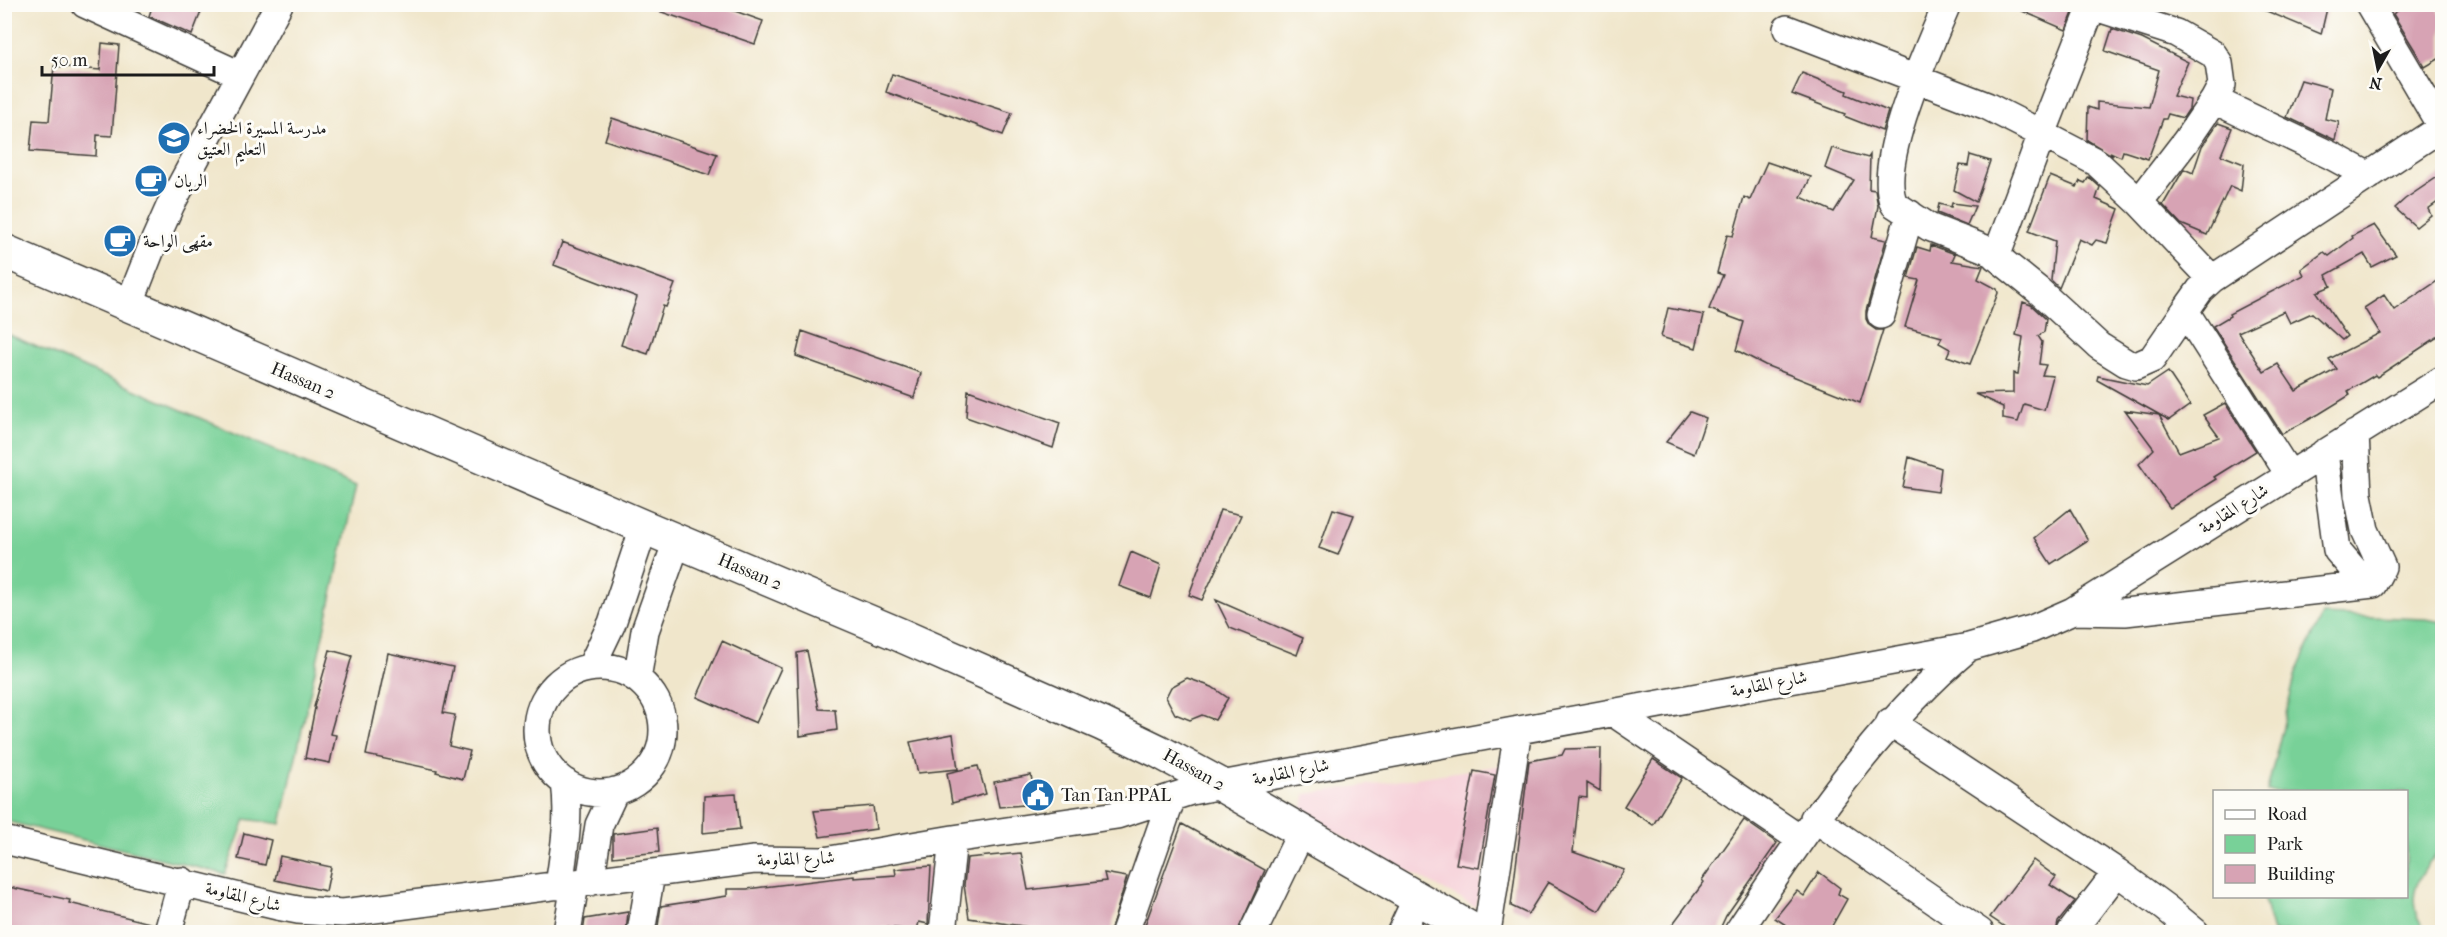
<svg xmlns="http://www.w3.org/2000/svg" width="2447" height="937" font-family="'IM FELL French Canon',Amiri,serif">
<rect width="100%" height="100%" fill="#fdfcf7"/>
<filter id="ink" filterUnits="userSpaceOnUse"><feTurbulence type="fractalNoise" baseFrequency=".0167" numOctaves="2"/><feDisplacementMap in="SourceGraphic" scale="12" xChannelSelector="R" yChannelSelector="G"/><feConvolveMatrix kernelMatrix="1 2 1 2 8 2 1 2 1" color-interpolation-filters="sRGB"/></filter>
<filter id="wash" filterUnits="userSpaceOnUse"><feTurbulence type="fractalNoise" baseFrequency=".008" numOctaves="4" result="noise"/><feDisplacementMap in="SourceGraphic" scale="24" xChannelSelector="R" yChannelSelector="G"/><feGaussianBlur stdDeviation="1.35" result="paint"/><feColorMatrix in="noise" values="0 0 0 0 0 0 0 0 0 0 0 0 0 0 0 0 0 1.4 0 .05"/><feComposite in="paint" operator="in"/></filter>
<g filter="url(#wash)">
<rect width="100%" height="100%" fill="#f0e6cb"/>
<path fill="#f6cfd8" d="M1504,765l-28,142 -174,-92 3,-21z"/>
<path fill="#78d198" stroke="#4a765a" stroke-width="1.5" d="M5,333l351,153 -75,338 -36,-5 -20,55 -220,-53z
M2322,615l103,4 17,3v225c-22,26 -42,53 -15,85h-154l-10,-35 143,-1v-104l-139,-1 29,-118z"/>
<g id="blocks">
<path fill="#d7a3b4" d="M153,4h51l-12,31 -43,-19z
M651,4h64l48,17 -8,23 -105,-36z
M2006,4h60l9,4 -9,22z
M2250,4h78l-7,30z
M2408,4h27l7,12v41l-17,10 -32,-53z
M2112,29l30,10 46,23 -15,34 17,4 -1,9 -6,9 -15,-4 -2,5h-3l-15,40 -25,-8 -2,6 -11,-5 3,4 -26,-16 1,-33 9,3v-8l52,5 10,-37 -54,-19z
M102,43l17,2 -7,91 -15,-1 -1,21 -66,-5 3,-31 16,1 5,-55 46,4z
M1802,73l45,18 -1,3 42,17 -6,20 -38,-15 1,-2 -53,-20z
M892,74l120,39 -9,22 -117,-43z
M2301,80l30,8 -6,31 14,3 -4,18 -48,-23z
M612,118l105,36 -8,21 -104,-35z
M2218,123l14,5 -11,27 23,9 -3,27 -11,-5 -23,49 -26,-11 -18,-19 21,-36 9,4 9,-27z
M1832,148l36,10 2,-3 -1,34 6,1 3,16 -6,31 14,3 -20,71v8l3,6 7,5h7l-23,73 -95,-38 -29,-15 8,-28 -35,-13 14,-34 -6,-2 10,-38 6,1 11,-39 6,3 17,-38 44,15 -10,20 33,15 20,-32 -29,-12z
M1970,155l20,6 -14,41 -22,-12 6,-25 8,1z
M2442,174v25l-14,10 3,6 -15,12 -21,-19 10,-9z
M2050,176l27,11 3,-6 5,2 4,-6 11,10 -4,12 23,10 -12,34 -11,-3 -4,5 -13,-6 -20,49 -8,-8 4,-39 -26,-10z
M1952,203l23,3 -8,19 -30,-12 2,-9 12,3z
M2374,225l22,30 -24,12 -8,-13 -38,21 5,11 -14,6 30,44 -5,4 -30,-27 -22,10 -6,-12 -46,21 26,40 14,-8 18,27 41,-22 -8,-10 51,-26 -16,-25 20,-13 10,15 48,-32v56l-65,43 -2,-2 -27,16 2,4 -31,19 -37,20 -69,-108 17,-10 -1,-2 75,-39 -3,-6 23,-17 5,4 24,-18 -1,-2z
M562,242l113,42 -9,23 -3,-1 -15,48 -27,-9 16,-48 -83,-32z
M1931,245l24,9 -3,7 31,5 -5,13 19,10 1,4 -28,71 -23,-8 3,-7 -11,-6 3,-6 -37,-10 14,-47 -11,-2 9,-31 13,4z
M2023,302l8,3 15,14 -2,13 -6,4 4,6 -3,22 7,1 -4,10 11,1 -9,34 -20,-6 -6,18 -15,-3v-12l-28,-13 38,-1v-20l5,1 5,-37 -7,-2z
M1668,308l36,7 -8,33 -35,-11z
M802,331l119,42 -7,25 -118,-42z
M2168,372l22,33 -21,15 -72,-40 1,-4 49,10z
M968,390l92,33 -7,25 -87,-31z
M2225,403l31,48 -42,26 2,2 -46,29 -31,-44 15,-15 -29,-39 34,5 20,37 40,-15 -16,-22z
M1690,412l16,6 -12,36 -28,-12z
M1909,457l32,11 -3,24 -35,-5z
M1333,509l21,6 -16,40 -19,-7z
M2070,509l18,31 -37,24 -17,-26z
M1220,510l21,5 -39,85 -13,-5z
M1131,552l30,13 -10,33 -32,-12z
M1216,600l87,38 -6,17 -67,-27z
M722,641l59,27 -25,55 -59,-26z
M330,650l22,6 -22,78 6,1 -6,28 -25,-5 10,-50 -1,-1z
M807,651l12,58 16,1 2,20 -37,6 -3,-83z
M388,653l65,14 -10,46 12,2 -6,31 21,5 -7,28 -27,-7 1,-2 -71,-15z
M1187,678l25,9 16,11 -13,22 -13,-5 -12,5 -15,-6 -9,-17 5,-10z
M953,734l5,35 -40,4 -8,-31z
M1601,748l-1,43 -13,-8v15l-8,-1 -6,55 51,18 -25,41 -51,-29 -20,32 -17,-8 18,-145 33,-6 3,-6z
M1653,759l29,19 -29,47 -29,-19z
M978,766l8,28 -34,9 -5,-30z
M1474,771l21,4 -16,93 -23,-4z
M1031,775l5,29 -37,3 -5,-25z
M736,794l4,35 -37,4 1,-37z
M873,806l3,23 -56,8 -6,-26z
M1744,820l33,23 -51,73 -8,17h-52l38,-51 -2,-2z
M1182,824l83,46 -28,63h-95z
M657,828l2,24 -46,5v-23z
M244,833l27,7 -6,25 -27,-6z
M1021,853l7,37 78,-9 -2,-8 23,4 -17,56h-59l-9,-2v-2l-73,-11 -5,-33 3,-27z
M280,856l51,11 -5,24 -51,-11z
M2033,860l23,17 -6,8 25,16 -17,21 -2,11h-42l-24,-16z
M931,866l-3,58 -9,-2 -2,8 -35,-3 1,6h-226l4,-27 66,-10v-7h20l107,-13v2l42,-3 -1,-6z
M1819,872l21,16 -2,6 9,5 -19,34h-30l-23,-15 22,-27 7,5z
M4,886l66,14 -1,3 85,21 -1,9h-136l-13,-3z
M628,912l-2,21h-43l2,-14z"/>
</g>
</g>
<g filter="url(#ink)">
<use href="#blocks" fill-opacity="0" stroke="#3c3a36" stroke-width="1.5"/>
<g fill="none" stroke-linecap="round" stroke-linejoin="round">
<g stroke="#3c3a36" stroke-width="30">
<path id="minor" d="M85,4l155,71
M1947,4c-18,43 -72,159 -53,200l35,23 59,23 51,41 60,55 27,17 10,3 16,-7 33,-48
M2369,4l73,124
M2092,6l84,27 37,21 6,9 3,22 -8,15 -28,41 -47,61
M1787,29l200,77 55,28 51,-130
M2214,100l118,56 37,20
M1996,257l46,-123 54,28 43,40 73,77
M129,305l22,-56 20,-45 108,-200
M1881,315l29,-101
M2355,434l3,61 7,35 17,37 -9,17
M2324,453l13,97 17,20 19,14
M2289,474l-104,-163 15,-21 12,-11 230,-152
M2073,611l52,1 248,-28
M591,667l21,-44 32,-96
M537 730a63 63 0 1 1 126 0a63 63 0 1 1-126 0Z
M637,679l8,-48 32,-90
M1614,713l186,126
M1890,722l227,150 49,36 29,24
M1814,818l166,114
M4,840l273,66 21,4 45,3 411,-53 70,1 129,-22 164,-24 74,-24 30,-6 748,-138 63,-18 41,-18 369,-231
M590,882l9,-57 16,-34
M559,886c5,-35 11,-69 6,-104
M168,932l14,-51
M567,932l8,-48
M641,932l10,-58
M943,932l10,-93
M1125,932l47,-135
M1253,932l49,-101
M1401,932l16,-34
M1487,932l31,-202
M1738,932c68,-102 136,-204 230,-284
M2071,932l46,-60"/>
</g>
<g stroke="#3c3a36" stroke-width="36">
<path id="major" d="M4,251l640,276 254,107 204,90 56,27 63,34 255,147"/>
</g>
<use href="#minor" stroke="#fff" stroke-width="27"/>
<use href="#major" stroke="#fff" stroke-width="33"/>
</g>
</g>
<defs>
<g id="university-disc" transform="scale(1.725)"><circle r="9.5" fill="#1f6fb2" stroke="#fdfcf7"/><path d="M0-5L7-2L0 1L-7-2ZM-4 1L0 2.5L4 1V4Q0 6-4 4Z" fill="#fff"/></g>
<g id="cafe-disc" transform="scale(1.725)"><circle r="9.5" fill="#1f6fb2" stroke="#fdfcf7"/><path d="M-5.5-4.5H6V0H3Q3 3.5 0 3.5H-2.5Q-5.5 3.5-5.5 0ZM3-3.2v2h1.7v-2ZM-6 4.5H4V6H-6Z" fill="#fff"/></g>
<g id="civic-disc" transform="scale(1.725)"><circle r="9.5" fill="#1f6fb2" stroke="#fdfcf7"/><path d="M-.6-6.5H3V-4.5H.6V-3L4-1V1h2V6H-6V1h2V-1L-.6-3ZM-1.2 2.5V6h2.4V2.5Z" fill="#fff"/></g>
</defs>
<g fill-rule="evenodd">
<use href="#university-disc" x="174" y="138"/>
<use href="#cafe-disc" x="151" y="181"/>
<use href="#cafe-disc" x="120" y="241"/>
<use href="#civic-disc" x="1038" y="795"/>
</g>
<g text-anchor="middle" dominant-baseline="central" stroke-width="6" stroke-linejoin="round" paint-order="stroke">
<g font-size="18" fill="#1c1c1c" stroke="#fdfcf7" text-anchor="start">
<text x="197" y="128">مدرسة المسيرة الخضراء<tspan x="197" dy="21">التعليم العتيق</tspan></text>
<text x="174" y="181">الريان</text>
<text x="143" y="241">مقهى الواحة</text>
<text x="1061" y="795">Tan Tan PPAL</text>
</g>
<g font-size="18" fill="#1c1c1c" stroke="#fdfcf7">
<text transform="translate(303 381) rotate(23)">Hassan 2</text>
<text transform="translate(2234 509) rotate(-32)">شارع المقاومة</text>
<text transform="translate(750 572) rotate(23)">Hassan 2</text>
<text transform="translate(1769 684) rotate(-11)">شارع المقاومة</text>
<text transform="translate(1194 770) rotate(29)">Hassan 2</text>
<text transform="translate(1291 772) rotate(-11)">شارع المقاومة</text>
<text transform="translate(796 859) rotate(-2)">شارع المقاومة</text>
<text transform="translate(243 897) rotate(14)">شارع المقاومة</text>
</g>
</g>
<rect width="2447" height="937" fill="none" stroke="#fdfcf7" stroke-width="24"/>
<rect x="2213" y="790" width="195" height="108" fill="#fdfcf7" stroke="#a3a29f" stroke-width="1.5"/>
<rect x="2225" y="810" width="30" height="9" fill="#ffffff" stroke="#a3a29f" stroke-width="1.5"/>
<text x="2267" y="820" font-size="18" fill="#1c1c1c">Road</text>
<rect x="2225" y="835" width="30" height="18" fill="#78d198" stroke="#a3a29f" stroke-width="1.5"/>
<text x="2267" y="850" font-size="18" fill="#1c1c1c">Park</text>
<rect x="2225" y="865" width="30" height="18" fill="#d7a3b4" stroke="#a3a29f" stroke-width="1.5"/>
<text x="2267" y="880" font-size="18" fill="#1c1c1c">Building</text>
<g transform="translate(2378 69) rotate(189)" stroke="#fdfcf7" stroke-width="4.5" paint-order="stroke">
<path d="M0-4.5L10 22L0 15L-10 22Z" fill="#1c1c1c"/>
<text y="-9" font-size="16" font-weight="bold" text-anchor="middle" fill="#1c1c1c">N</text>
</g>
<path d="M42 66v9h172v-9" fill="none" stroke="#1c1c1c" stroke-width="3"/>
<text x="51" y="66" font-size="18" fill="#1c1c1c" stroke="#fdfcf7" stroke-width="4.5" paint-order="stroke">50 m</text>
</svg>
